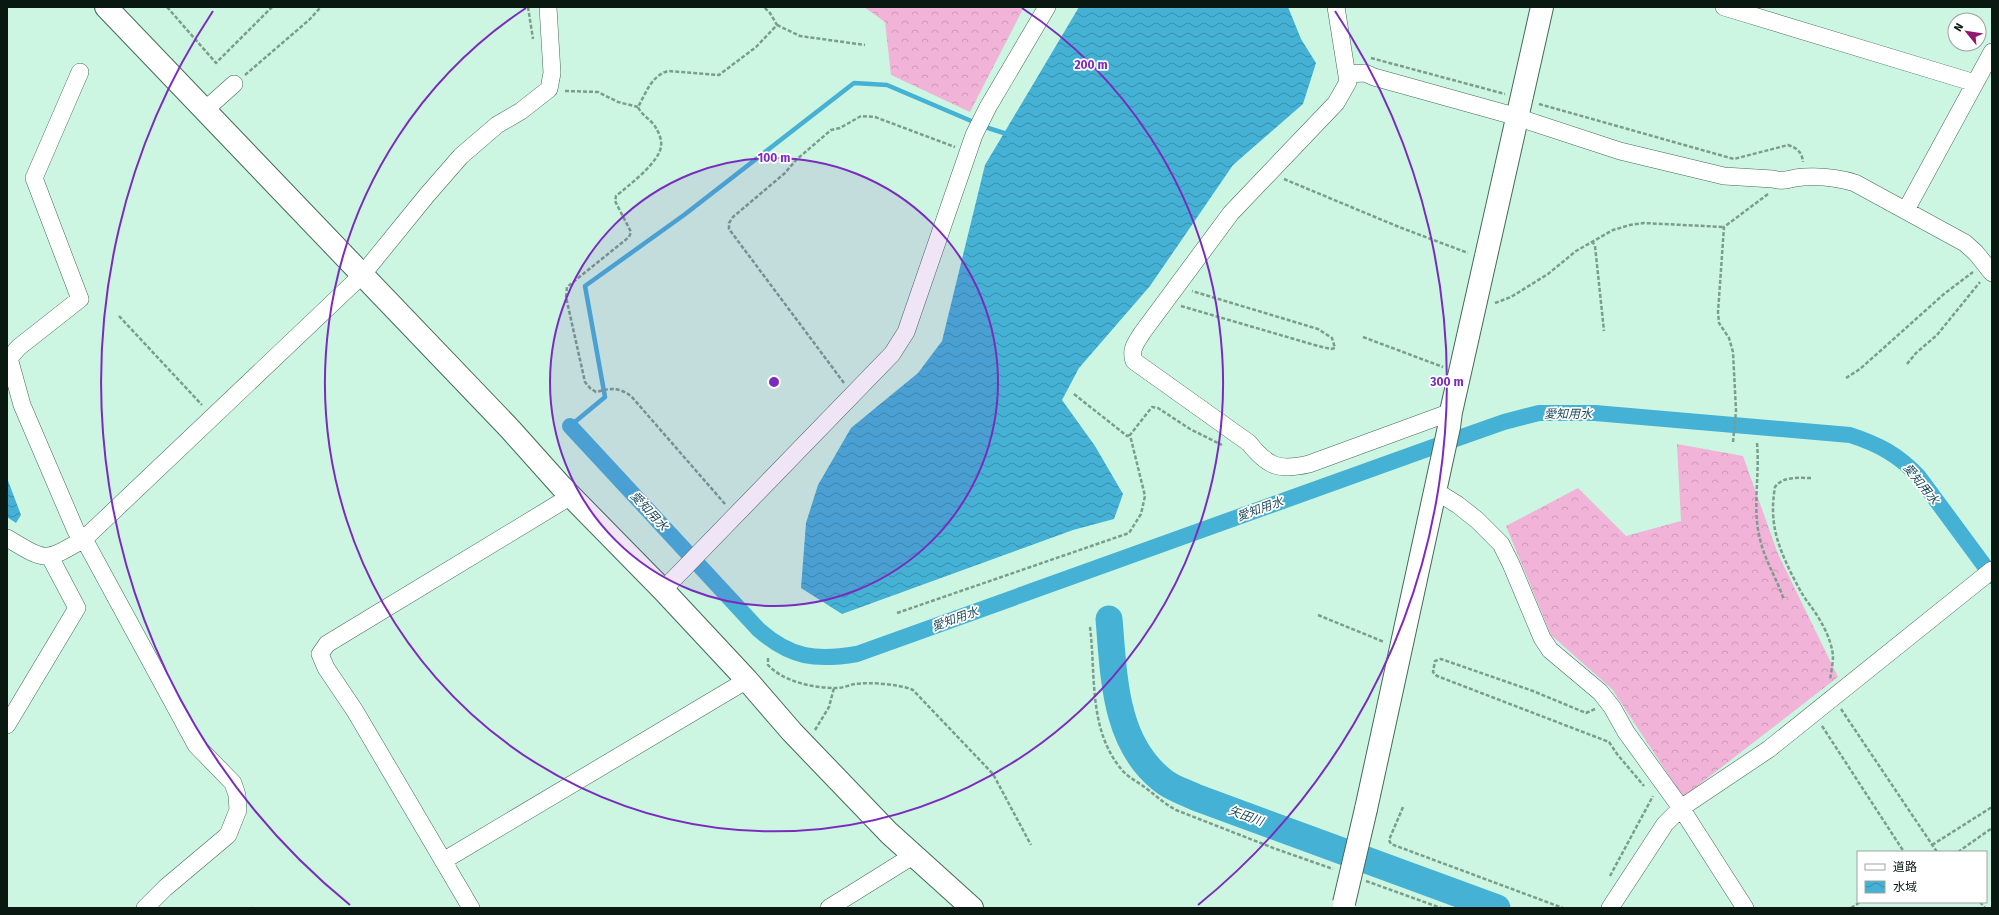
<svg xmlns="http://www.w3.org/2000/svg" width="1999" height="915" font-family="'Fira Sans','Noto Sans JP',sans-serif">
<defs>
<pattern id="forest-crowns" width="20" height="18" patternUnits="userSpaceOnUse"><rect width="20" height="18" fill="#f1b3d7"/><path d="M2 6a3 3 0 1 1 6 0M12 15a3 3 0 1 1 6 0" fill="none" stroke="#cd99b8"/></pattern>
<pattern id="water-waves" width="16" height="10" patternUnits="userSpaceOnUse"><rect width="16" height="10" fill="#44b1d5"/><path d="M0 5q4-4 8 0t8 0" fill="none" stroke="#378fab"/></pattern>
</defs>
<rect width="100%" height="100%" fill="#ccf6e1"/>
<path fill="url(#forest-crowns)" d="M864,7h160l-54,105 -79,-37 -6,-53z
M1677,444l66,12 35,98 60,123 -155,120 -71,-108 -61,-54 -45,-109 72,-38 48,48 55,-15z"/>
<path fill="url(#water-waves)" d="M1079,7h209l13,32 15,24 -13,41 -70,61 -83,121 -71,82 -17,32 33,46 28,48 -9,25 -41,11 -231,84 -41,-26 5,-65 12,-38 33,-57 67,-55 24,-32 43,-176z
M7,478l14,37 -5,8 -9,-6z"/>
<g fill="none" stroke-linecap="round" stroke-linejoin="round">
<path stroke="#44b1d5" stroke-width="4.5" d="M982,126l28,9
M570,426l35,-29 -20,-111 99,-71 170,-132 33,2 89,38"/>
<path stroke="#44b1d5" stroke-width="16" d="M570,426l189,204c32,28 57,31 98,24l576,-207 71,-25 35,-9h56l255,22c28,9 49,20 69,42l73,99"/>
<path stroke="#44b1d5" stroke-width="27" d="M1109,619c5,57 5,123 53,161 9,8 23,12 33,17l302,111"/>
<g stroke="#446a59" stroke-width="18">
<path id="street" d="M1336,7l12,75 -12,21 -105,110 -89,120c-6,10 -12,16 -8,28l115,82c19,24 30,28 60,21l142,-52
M1724,7l251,76
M80,72l-46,106 46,121 -61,48 -10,11 13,47 54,126 8,8 112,206 37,38 4,12 1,15 -10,25 -63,53 -20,20
M1347,74l18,-1 9,4 133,37 113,37 104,25 49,3c11,4 20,-2 31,-2 17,-1 35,1 51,6l110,60 11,10 16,20
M205,110l29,-26
M1906,210l86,-158
M1434,490l24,15 19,15 24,24 10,20 31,74 8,12 50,42 12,15 14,25 55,76 64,100
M7,538c40,24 37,24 77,1l278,-264 65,-80 34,-39 36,-31 24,-14 28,-22 3,-16 -4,-66
M663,590l229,-236 14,-22 68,-197 14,-28 59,-100
M7,725l70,-117 -27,-51
M443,861l304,-181
M471,908l-116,-197 -29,-43 -6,-14 7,-10 244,-148
M829,908l85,-53
M1610,908l55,-84 16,-16 88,-59 223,-179"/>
</g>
<g stroke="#446a59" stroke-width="24">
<path id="secondary" d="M106,7l404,422 51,57 102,104 84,90 45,52 97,101 83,75
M1366,809l83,-382 2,-15 91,-405"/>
</g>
<path stroke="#7c9c8d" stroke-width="2.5" stroke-dasharray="4 2" stroke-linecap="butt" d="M167,7l49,56 56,-56
M528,7l5,32
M777,25l23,11 65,9
M1371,58l134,36
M245,75l64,-55 12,-13
M565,91l33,1 20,10 20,5
M1539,104l195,55 54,-14c9,3 14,7 15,17
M1284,179l115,48 69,26
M1592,241l3,5 9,85
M1495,303l16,-6 37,-23 28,-23 37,-21 17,-5 14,-2 80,4
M1181,306l137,40 13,3 4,-1 -3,-10 -14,-9 -126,-38
M119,316l83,89
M1363,337l80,30
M1907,364l9,-11 21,-18 43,-53
M1846,378l14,-9 84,-75 29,-22
M844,383l-115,-154v-6l4,-6 52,-44 11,-13 35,-30 9,-2 21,-12 14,1 80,30
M1074,394l53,42 3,-1
M1733,442l3,-31 -3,-59 -4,-14 -10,-15 -1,-11 6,-85 44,-33
M1757,443c3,32 -5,66 3,96 5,22 17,40 24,61
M1811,478c-13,0 -28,-2 -36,9 -6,35 2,57 17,88 5,9 9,18 15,26 12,16 24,35 26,55 0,7 -2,17 -3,24
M725,504l-94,-108c-13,-9 -20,-8 -35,-4l-6,-4 -5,-6 -19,-85 1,-10 5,-4 57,-46 2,-5 -16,-31 1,-5c12,-10 44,-34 45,-50 1,-6 -2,-13 -5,-18 -4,-8 -14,-12 -18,-21 8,-14 13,-31 30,-36l51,4 37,-28 21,-22 -7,-12 -6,-6
M897,613l232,-80 12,-19 4,-18 -15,-61 22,-28 6,1 32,21 32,16
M1318,615l66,27
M1090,627c6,48 -2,103 32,143 7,8 16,12 24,18 10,8 19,16 30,22l100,39 57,20
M768,658v7c16,17 45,23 69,23 6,0 12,-3 18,-4 16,-2 44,0 58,6l80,84 38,71
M1595,709l-9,4 -53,-22 -92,-32 -6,2 -2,11 4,4 172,66 8,12 27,32
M1841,709l96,143
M1822,726l82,126
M815,730l14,-23 5,-19
M1403,807l-14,33 2,4 172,64
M1932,845l60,-38
M1958,852l34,-24
M1610,876l43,-80
M1366,881l75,27
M1980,902l5,6
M251,908h1
M1851,908l9,-6"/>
<use href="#street" stroke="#fff" stroke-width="17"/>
<use href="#secondary" stroke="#fff" stroke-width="22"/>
<g stroke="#446a59" stroke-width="24" stroke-linecap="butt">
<path id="secondary-bridge" d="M1344,903l22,-94"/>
</g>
<use href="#secondary-bridge" stroke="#fff" stroke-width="22"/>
</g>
<circle cx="774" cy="382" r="224" fill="#7b2cbf" fill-opacity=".12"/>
<g fill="none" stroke="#7b2cbf" stroke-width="2">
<circle cx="774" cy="382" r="224"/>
<path d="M1022 8A449 449 0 1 1 526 8"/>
<path d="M350 905A673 673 0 0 1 213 11M1335 11A673 673 0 0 1 1198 905"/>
</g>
<g text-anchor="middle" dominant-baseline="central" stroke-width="3.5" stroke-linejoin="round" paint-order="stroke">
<g font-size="12" font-style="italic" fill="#1e4b5b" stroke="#fff">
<text x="1568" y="414">愛知用水</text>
<text transform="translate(1921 484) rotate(51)">愛知用水</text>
<text transform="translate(1260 509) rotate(-20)">愛知用水</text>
<text transform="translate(649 511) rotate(47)">愛知用水</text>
<text transform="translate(955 619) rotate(-20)">愛知用水</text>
<text transform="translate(1246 816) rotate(20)">矢田川</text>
</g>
</g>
<circle cx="774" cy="382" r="6" fill="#7b2cbf" stroke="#fff" stroke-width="2"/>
<g font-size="12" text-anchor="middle" font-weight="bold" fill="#7b2cbf" stroke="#fff" stroke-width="3.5" stroke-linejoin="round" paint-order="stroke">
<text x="1091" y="69">200 m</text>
<text x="774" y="162">100 m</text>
<text x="1447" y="386">300 m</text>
</g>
<rect width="1999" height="915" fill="none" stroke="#091912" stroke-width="16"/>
<rect x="1857" y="851" width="130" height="52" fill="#ffffff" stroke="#9da3a0"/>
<rect x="1865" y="864" width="20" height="6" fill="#ffffff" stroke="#9da3a0"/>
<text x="1893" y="871" font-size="12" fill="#091912">道路</text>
<rect x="1865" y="881" width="20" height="12" fill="url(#water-waves)" stroke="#9da3a0"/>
<text x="1893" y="891" font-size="12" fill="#091912">水域</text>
<g transform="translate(1967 32) rotate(300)"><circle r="19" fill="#ffffff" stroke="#9da3a0"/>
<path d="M0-3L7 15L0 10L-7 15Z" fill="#951670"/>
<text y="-6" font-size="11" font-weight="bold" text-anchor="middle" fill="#091912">N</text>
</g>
</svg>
